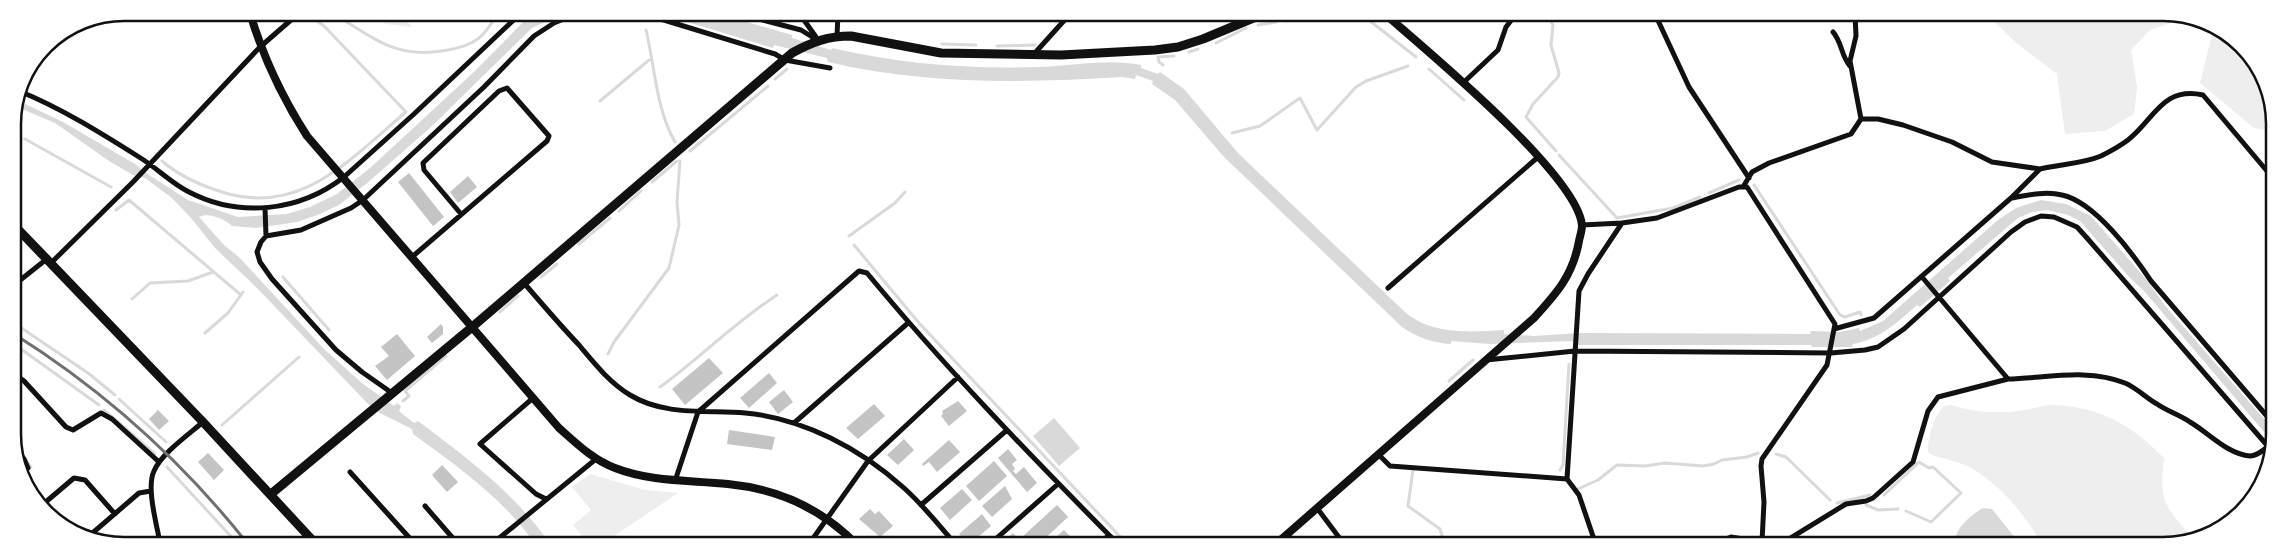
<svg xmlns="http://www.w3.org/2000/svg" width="2287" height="558" font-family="'Roboto Condensed',sans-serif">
<rect width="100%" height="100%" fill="#fff"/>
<path fill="#eee" d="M364,13h33l16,14 -27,-3z
M1988,15h198l-9,6 -27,9 -19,20 6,37 -3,27 -29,17 -40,3 -8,-60 -42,-32z
M2213,30l29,15 30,58v28l-18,-3 -54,-45z
M1951,405c22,7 44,9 68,6 11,-1 23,-6 34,-6 49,2 78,20 111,53 -5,42 0,48 27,78l-21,9h-127c-18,-29 -40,-58 -70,-76 -12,-7 -28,-10 -41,-14l-4,-3c0,-16 5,-34 16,-46z
M590,474l55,16 33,3 -76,51h-14l-15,-19 18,-15 -19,-23z"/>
<path fill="#d9d9d9" d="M532,13h33l-33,15 -101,99 -65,57 -27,21 -19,9 -23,8 -41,6 -24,-2c-7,-7 -24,-14 -33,-9l25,28 15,12 85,92 39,35 31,22 3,-3 4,3 -2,5 15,12 4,-2c49,37 97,72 132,123h-15c-32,-46 -77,-77 -122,-110l-1,-5 -34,-17 -10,-8 -111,-116 -42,-40 -24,-30 -19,-20 -27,-20 -12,-3 -24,-14 -54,-38 -40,-17 2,-6 46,22 72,42 14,11 39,25 50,17 49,-3 23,-7 27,-13 33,-26 105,-97z
M658,13h58l76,22v3l39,12 1,-2c68,16 136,21 206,19 33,-1 70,-9 103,-2v3l17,6 2,-2 24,17 54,64 168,160c27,22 65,19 98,17v4l30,2 46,-3 230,1 1,-3 29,1 19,-4 1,3 23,-10 115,-101 18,-12 25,-8 25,4 25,12 54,62 23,31 104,119v16l-8,-10 1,-1 -121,-142 -13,-12 -51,-58 -12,-6 -21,-5 -15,2 -14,6 -70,60 2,3 -30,26 -3,-2c-19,17 -37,34 -64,39l-1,3h-40l-1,-2h-232l-7,-4 -82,3 -39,-3v3c-18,-1 -35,-7 -49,-17l-178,-170 -49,-57 -23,-16 1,-3 -17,-6 -1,4 -13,-2c-98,6 -197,8 -294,-15l-1,-4 -53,-13 -1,3z
M1054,418l26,30 -21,18 -26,-30z
M1983,508l9,1 29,36h-65c-5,-14 16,-31 27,-37z"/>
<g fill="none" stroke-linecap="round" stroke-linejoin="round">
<path stroke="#d9d9d9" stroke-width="3" d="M332,13c43,25 63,47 116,37 28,-5 36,-13 50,-37
M1054,13l2,9
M1546,14l7,11 -2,20 8,28 -1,4 -25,27 -7,13 30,34
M1314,19h15l17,-5 19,3 51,40
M1286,21l18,-3
M1258,25l18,-3
M646,30c9,37 10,79 29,112
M1216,43l30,-15
M942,44l34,1
M997,46l38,-1
M1189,52l9,-3
M1163,65l-4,-3 -1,-5 16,-1
M1429,69l35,31
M775,79l12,-10
M600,101l49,-41
M1232,133l28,-7 40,-28 17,32 39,-43 10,-6 42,-15
M25,139l86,48
M690,151l78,-65
M1559,155l58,63 56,-10 27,-11
M162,161c15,13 36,23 54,29 82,30 133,-30 190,-78l-81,-85 -18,-14
M652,182l25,-21
M1754,185l86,130 5,2 15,-5 1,3
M1709,193l30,-13
M116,210l13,-10 112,95
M619,211l22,-20
M849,236l46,-33 10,-11
M579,244l31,-26
M854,245l65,78 208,221
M283,277l46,53
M541,277l16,-13
M132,299l18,-16 38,-2 25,-9
M500,312l18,-16
M14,323l74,50 27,22
M205,333l23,-20 15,-21
M14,344l85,61
M608,354l6,-12 55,-74 10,-43 -2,-23 3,-41
M1449,381l24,-21
M660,387c40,-29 75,-65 117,-92
M119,399l47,43
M403,401l6,-5 -4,-5 41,-35
M104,410l51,44
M222,425l77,-68
M15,444l16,23
M1776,454l10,3 44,43
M167,467l70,76
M1413,470l-5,36 32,23 5,16
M1560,470l3,-5 6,-101
M1578,489l20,-9 19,-15 28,1 20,-3 38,3 11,-2 8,-4 25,-3 11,-4
M1884,495l35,-33 10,6 4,-1 28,26
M1837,503l33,-8
M1866,505l12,5 20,-1
M1906,511l25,11 30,-29"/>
</g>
<path fill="#c4c4c4" d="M13,133l10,5 -5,12 -5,-3z
M409,173l35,44 -11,9 -35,-44z
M468,176l9,11 -19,16 -8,-11z
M441,324l2,3v7l-11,9 -5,-6z
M397,334l18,22 -28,24 -12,-14 14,-10 -8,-9z
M709,358l14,15 -38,32 -13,-16z
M769,373l8,10 -28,25 -9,-10z
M784,390l9,12 -15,12 -9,-12z
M958,401l9,10 -18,15 -8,-10 2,-2 -1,-3z
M874,404l11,12 -27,23 -12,-11z
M158,410l11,11 -10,9 -10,-11z
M729,430l46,7 -3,13 -45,-6z
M904,439l10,11 -16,15 -11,-10z
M949,440l11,12 -23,20 -8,-10 -6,4 -1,-2z
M1008,449l9,11 -5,4 3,5 -2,2 3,3 8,-7 13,16 -10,9 -29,-34z
M208,453l16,17 -10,10 -16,-18z
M994,461l13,15 -28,25 -13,-15z
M442,465l16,17 -11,10 -15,-17z
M1005,486l7,13 -20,18 -10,-11z
M962,489l10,11 -22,20 -10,-12z
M1057,505l11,12 -29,27h-12l-6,-6z
M870,509l5,5 4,-3 14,15 -13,11 -21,-18z
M982,514l9,12 -21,18 -2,-3 -2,1 -7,-8z
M1064,530l6,6 -4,3 4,5h-22z
M1013,533l10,11h-22z"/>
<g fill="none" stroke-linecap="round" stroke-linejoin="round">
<path stroke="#111" stroke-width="5" d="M633,13l21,4 121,37 10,6 45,8
M736,13l65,17 16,10
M799,13l17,24
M1236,14l3,8
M1655,14l34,73 60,91
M1855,14l1,22 -6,25 11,58
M1833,32c9,10 8,24 17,34
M837,36l1,-23
M1034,54l36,-40
M1463,83l35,-33 8,-23 10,-13
M19,91c42,17 82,42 120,66 18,11 32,26 50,35 50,26 110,20 155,-15l70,-63 107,-101
M2040,169c20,-5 42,-5 61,-13 8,-4 19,-10 27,-16 26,-20 34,-54 75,-45l69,82
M1743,187l9,-15 17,-9 82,-29 10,-15h17l25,6 49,17 40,20 48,7 -29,29 -137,120 -40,11
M2012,198c16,-3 34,-7 50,-3 33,7 71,59 89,86l121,141
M265,208l1,28
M1582,225l40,-2
M412,257l135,-116 2,-5 -42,-48 -8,3 -76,72 1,7 37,44
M52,262l81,-80 127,-135 39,-34
M524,283c18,21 36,42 55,62 16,19 30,37 51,50 34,21 77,15 115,18 58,5 116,36 159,75 19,17 35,37 51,56
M14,285l34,-27
M1388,288l150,-131
M1486,360l89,-9 256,2 34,-3 13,-3 26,-18 107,-97 14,-10 16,-6 13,1 23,10 10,11 185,213
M2008,379c39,-1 80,-11 117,4 12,5 21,15 32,21 10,7 23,11 33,18 19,11 37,32 60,34 8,0 16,-8 22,-13
M14,380l6,-2 4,3 42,46 7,3 28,-17 11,6 47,43
M392,393l-30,-21 -26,-22 -64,-71 -12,-17 -3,-10 4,-10 5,-6 35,-6 50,-22 12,-8 121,-113 50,-51 20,-13 24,-10
M533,398l-53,46 56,50 10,5
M794,423l114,-100
M15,449l9,10 4,9
M1378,454l12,12 177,13 12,16 17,50
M350,472l65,72
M1567,479l12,-188 9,-17 34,-51 35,-5 82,-31h8l88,137 -8,41 -65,94 -1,7 3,36 -2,40
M675,481l23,-69 161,-141 8,2c76,92 159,178 242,262l-10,9
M921,505l86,-75
M41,506l33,-28 11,2 30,34
M425,506l33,38
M1317,508l27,36
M1109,535l10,9
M89,536l50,-43 12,-2
M160,543c-3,-18 -14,-55 -6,-72 7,-17 34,-36 49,-49
M492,544l104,-85
M809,544l59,-83 90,-84
M990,544l68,-60
M1710,545l21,-8 48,8
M1779,545l67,-41 20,-3 7,-3 40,-36 15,-51 10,-14 70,-18 -86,-102"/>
<path stroke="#111" stroke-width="8" d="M250,13c13,44 32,84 57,123l252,292c17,15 34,32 56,40 36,14 74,12 113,16 49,5 93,24 128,60
M1276,544l258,-226c23,-25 39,-43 45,-77 1,-5 3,-11 3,-15 -3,-50 -156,-176 -197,-212"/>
<path stroke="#111" stroke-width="9" d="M13,224l190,198 112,121
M271,494l200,-166 321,-275c20,-11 36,-17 59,-17l90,17 120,2 94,-5 23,-3 25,-8 60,-25"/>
<path stroke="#707070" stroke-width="3" d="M14,334c89,56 168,127 233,209"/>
</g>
<path d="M0 0H2287V558H0ZM124 21H2163A103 103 0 0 1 2266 124V434A103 103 0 0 1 2163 537H124A103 103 0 0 1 21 434V124A103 103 0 0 1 124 21Z" fill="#fff" fill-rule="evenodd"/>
<path fill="none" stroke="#111" stroke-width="2.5" d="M124 21H2163A103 103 0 0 1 2266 124V434A103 103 0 0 1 2163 537H124A103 103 0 0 1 21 434V124A103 103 0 0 1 124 21Z"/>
</svg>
